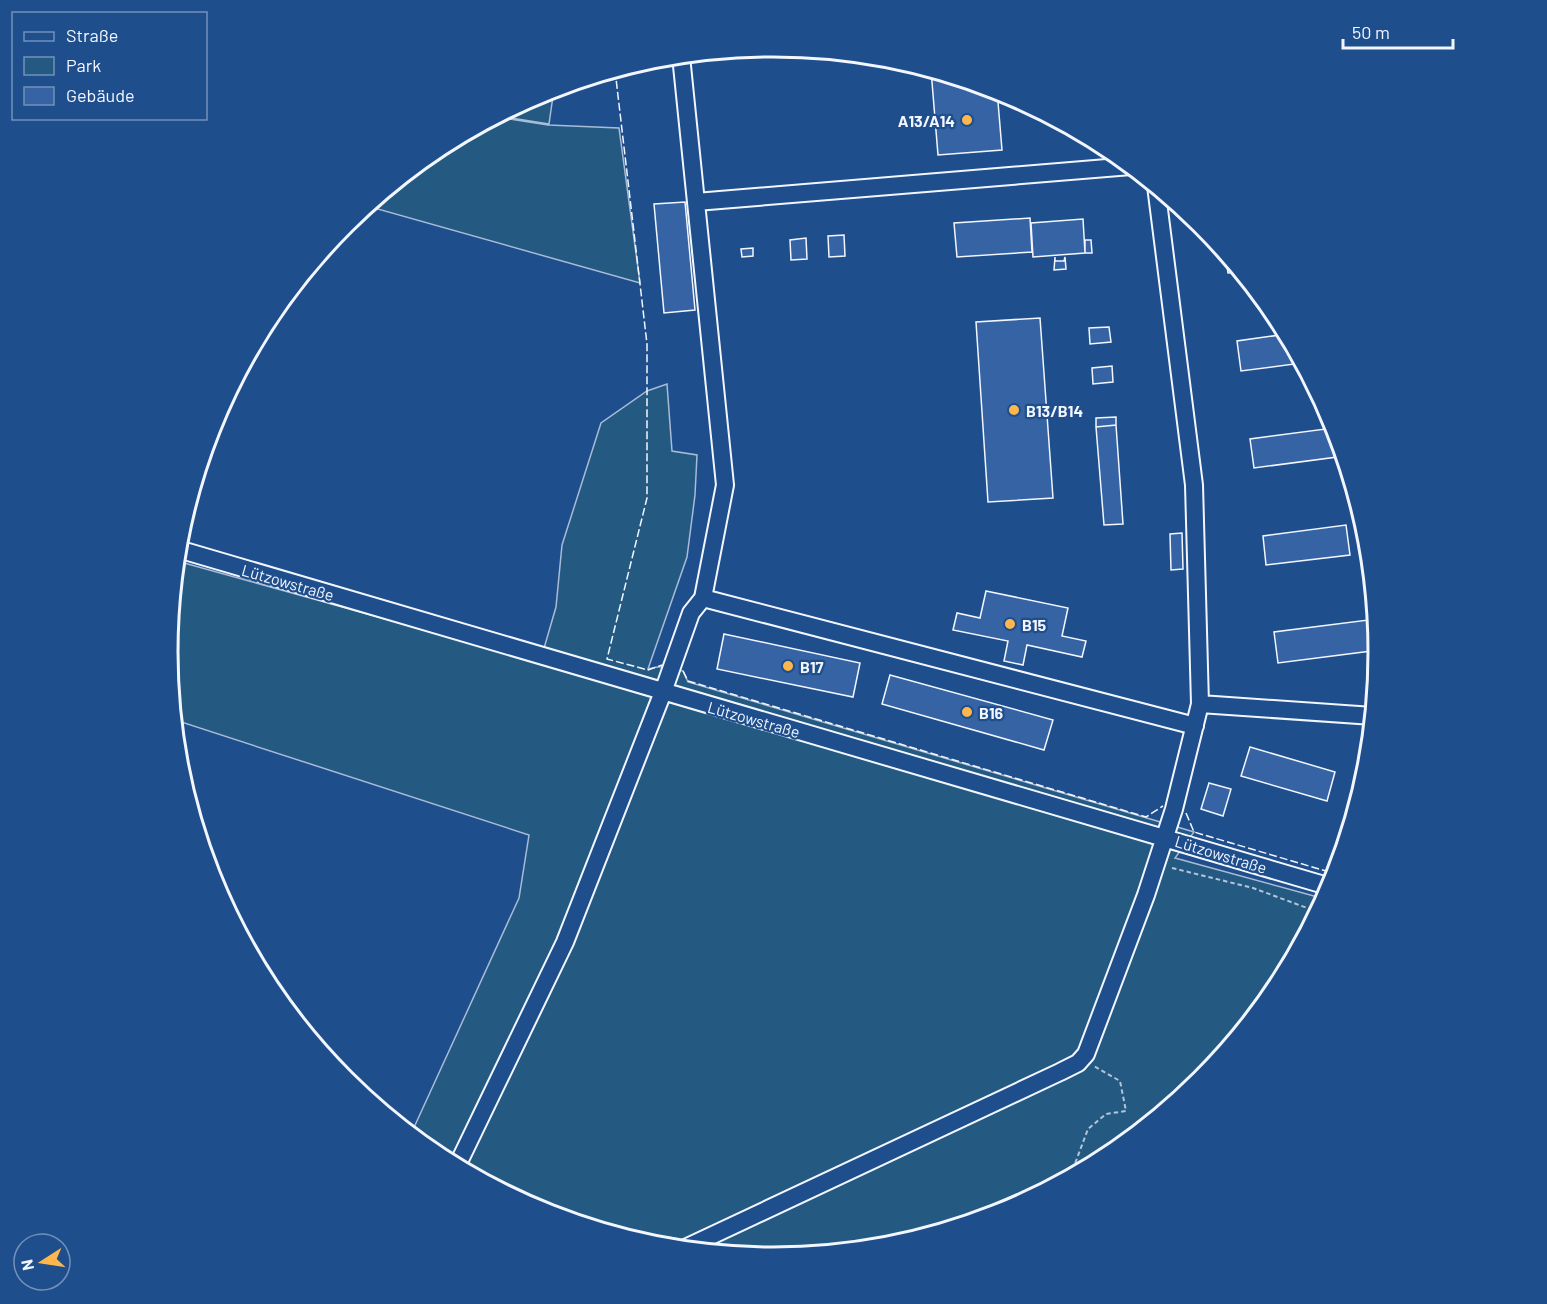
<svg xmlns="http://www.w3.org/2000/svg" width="1547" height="1304" font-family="Barlow,sans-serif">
<rect width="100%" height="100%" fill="#1f4e8c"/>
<path fill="#245a82" stroke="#a8bbd7" stroke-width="1.5" d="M554,89l-5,35 -51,-8 44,-24z
M496,117l52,8 71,3 21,155 -273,-77 70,-58z
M667,384l5,67 25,4 -2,40 -8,62 -39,112c15,-4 20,-2 35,2l5,11 506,150 -19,26 150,41 -48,90 -76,91 -91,76 -105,56 -114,34 -117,11 -119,-11 -114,-35 -104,-56 -26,-21 108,-236 10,-63 -354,-115 -7,-68 9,-91 363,101 16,-55 6,-62 39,-122 46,-32z"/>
<path fill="#3563a3" stroke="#f2f6ff" stroke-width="1.5" d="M931,70l66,20 5,60 -64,5z
M685,202l10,108 -31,3 -10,-109z
M1030,218l2,34 -75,5 -3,-34z
M1083,219l2,34 -52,4 -2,-34z
M844,235l1,21 -16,1 -1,-21z
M806,238l1,21 -16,1 -1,-20z
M1085,240h6l1,13h-7z
M753,248v8l-11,1 -1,-8z
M1225,253l16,19 -13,1z
M1055,257v4h9l1,-4 1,12 -12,1z
M1040,318l13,180 -65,4 -12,-180z
M1109,327l2,15 -21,2 -1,-16z
M1287,334l15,29 -61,8 -4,-30z
M1112,366l1,16 -20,2 -1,-16z
M1116,417v8l-20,2v-9z
M1116,425l7,99 -19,1 -8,-98z
M1333,428l4,29 -83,11 -4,-29z
M1355,498h2l6,22h-4z
M1346,525l4,30 -84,10 -3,-29z
M1182,533l1,36 -12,1 -1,-36z
M986,591l82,17 -6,28 24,5 -4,16 -55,-12 -4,20 -19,-4 4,-20 -55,-11 4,-17 23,5z
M1376,619l3,31 -101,13 -4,-31z
M724,634l136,29 -7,34 -136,-28z
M890,675l163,45 -9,30 -162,-46z
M1250,747l85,25 -8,29 -86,-25z
M1209,783l22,6 -8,27 -22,-7z
M1348,813l6,2 -6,20h-6z"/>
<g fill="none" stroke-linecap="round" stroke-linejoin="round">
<g stroke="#f2f6ff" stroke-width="20">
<path id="minor" d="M696,202l435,-36
M178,549l1153,338
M703,598l492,128
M1200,704l173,12
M457,1166l108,-224 98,-250 28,-79 12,-15 22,-113 -44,-429
M683,1249l377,-177 18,-9 8,-9 60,-159 28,-86 26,-105 -6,-219 -38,-299"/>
</g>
<path stroke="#b3c4dc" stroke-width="2" stroke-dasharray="4.5 3" stroke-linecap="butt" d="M1172,868l81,20 65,24
M1070,1177l18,-48 18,-15 20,-3 -6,-30 -26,-15"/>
<use href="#minor" stroke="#1f4e8c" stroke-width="16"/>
<path stroke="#f2f6ff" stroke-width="1.5" stroke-dasharray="8 3" stroke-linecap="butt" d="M615,70l32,274v154l-40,161 41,11 14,-5
M683,671l5,10 458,136 17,-11
M1186,813l8,19 142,42"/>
</g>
<g fill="#ffb74d" stroke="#1f4e8c" stroke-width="2">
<circle cx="967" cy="120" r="6"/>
<circle cx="1014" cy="410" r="6"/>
<circle cx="1010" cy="624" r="6"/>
<circle cx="788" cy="666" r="6"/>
<circle cx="967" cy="712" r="6"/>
</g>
<g text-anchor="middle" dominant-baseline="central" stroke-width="4.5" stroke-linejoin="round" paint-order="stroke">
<g font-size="16" font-weight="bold" fill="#f2f6ff" stroke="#1f4e8c" text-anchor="start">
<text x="955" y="120" text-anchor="end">A13/A14</text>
<text x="1026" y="410">B13/B14</text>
<text x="1022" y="624">B15</text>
<text x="800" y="666">B17</text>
<text x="979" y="712">B16</text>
</g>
<g font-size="16" fill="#f2f6ff" stroke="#1f4e8c">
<text transform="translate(288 582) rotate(16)">Lützowstraße</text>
<text transform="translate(754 719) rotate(16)">Lützowstraße</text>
<text transform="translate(1221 854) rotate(17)">Lützowstraße</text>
</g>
</g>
<path d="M0 0H1547V1304H0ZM178 652a595 595 0 1 1 1190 0a595 595 0 1 1-1190 0Z" fill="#1f4e8c" fill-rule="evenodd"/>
<path fill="none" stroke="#f2f6ff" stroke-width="3" d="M178 652a595 595 0 1 1 1190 0a595 595 0 1 1-1190 0Z"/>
<rect x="12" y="12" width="195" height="108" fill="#1f4e8c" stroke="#7391ba" stroke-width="1.5"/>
<rect x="24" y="32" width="30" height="9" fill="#1f4e8c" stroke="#7391ba" stroke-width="1.5"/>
<text x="66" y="42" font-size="18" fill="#f2f6ff">Straße</text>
<rect x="24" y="57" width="30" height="18" fill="#245a82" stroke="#7391ba" stroke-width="1.5"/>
<text x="66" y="72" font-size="18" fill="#f2f6ff">Park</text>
<rect x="24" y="87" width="30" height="18" fill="#3563a3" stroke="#7391ba" stroke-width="1.5"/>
<text x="66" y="102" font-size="18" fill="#f2f6ff">Gebäude</text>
<g transform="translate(42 1262) rotate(258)"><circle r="28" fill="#1f4e8c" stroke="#7391ba" stroke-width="1.5"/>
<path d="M0-4.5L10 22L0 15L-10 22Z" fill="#ffb74d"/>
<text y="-9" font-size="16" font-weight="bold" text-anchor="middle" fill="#f2f6ff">N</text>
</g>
<path d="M1343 39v9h110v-9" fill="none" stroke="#f2f6ff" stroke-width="3"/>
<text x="1352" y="39" font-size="18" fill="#f2f6ff" stroke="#1f4e8c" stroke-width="4.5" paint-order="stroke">50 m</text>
</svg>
